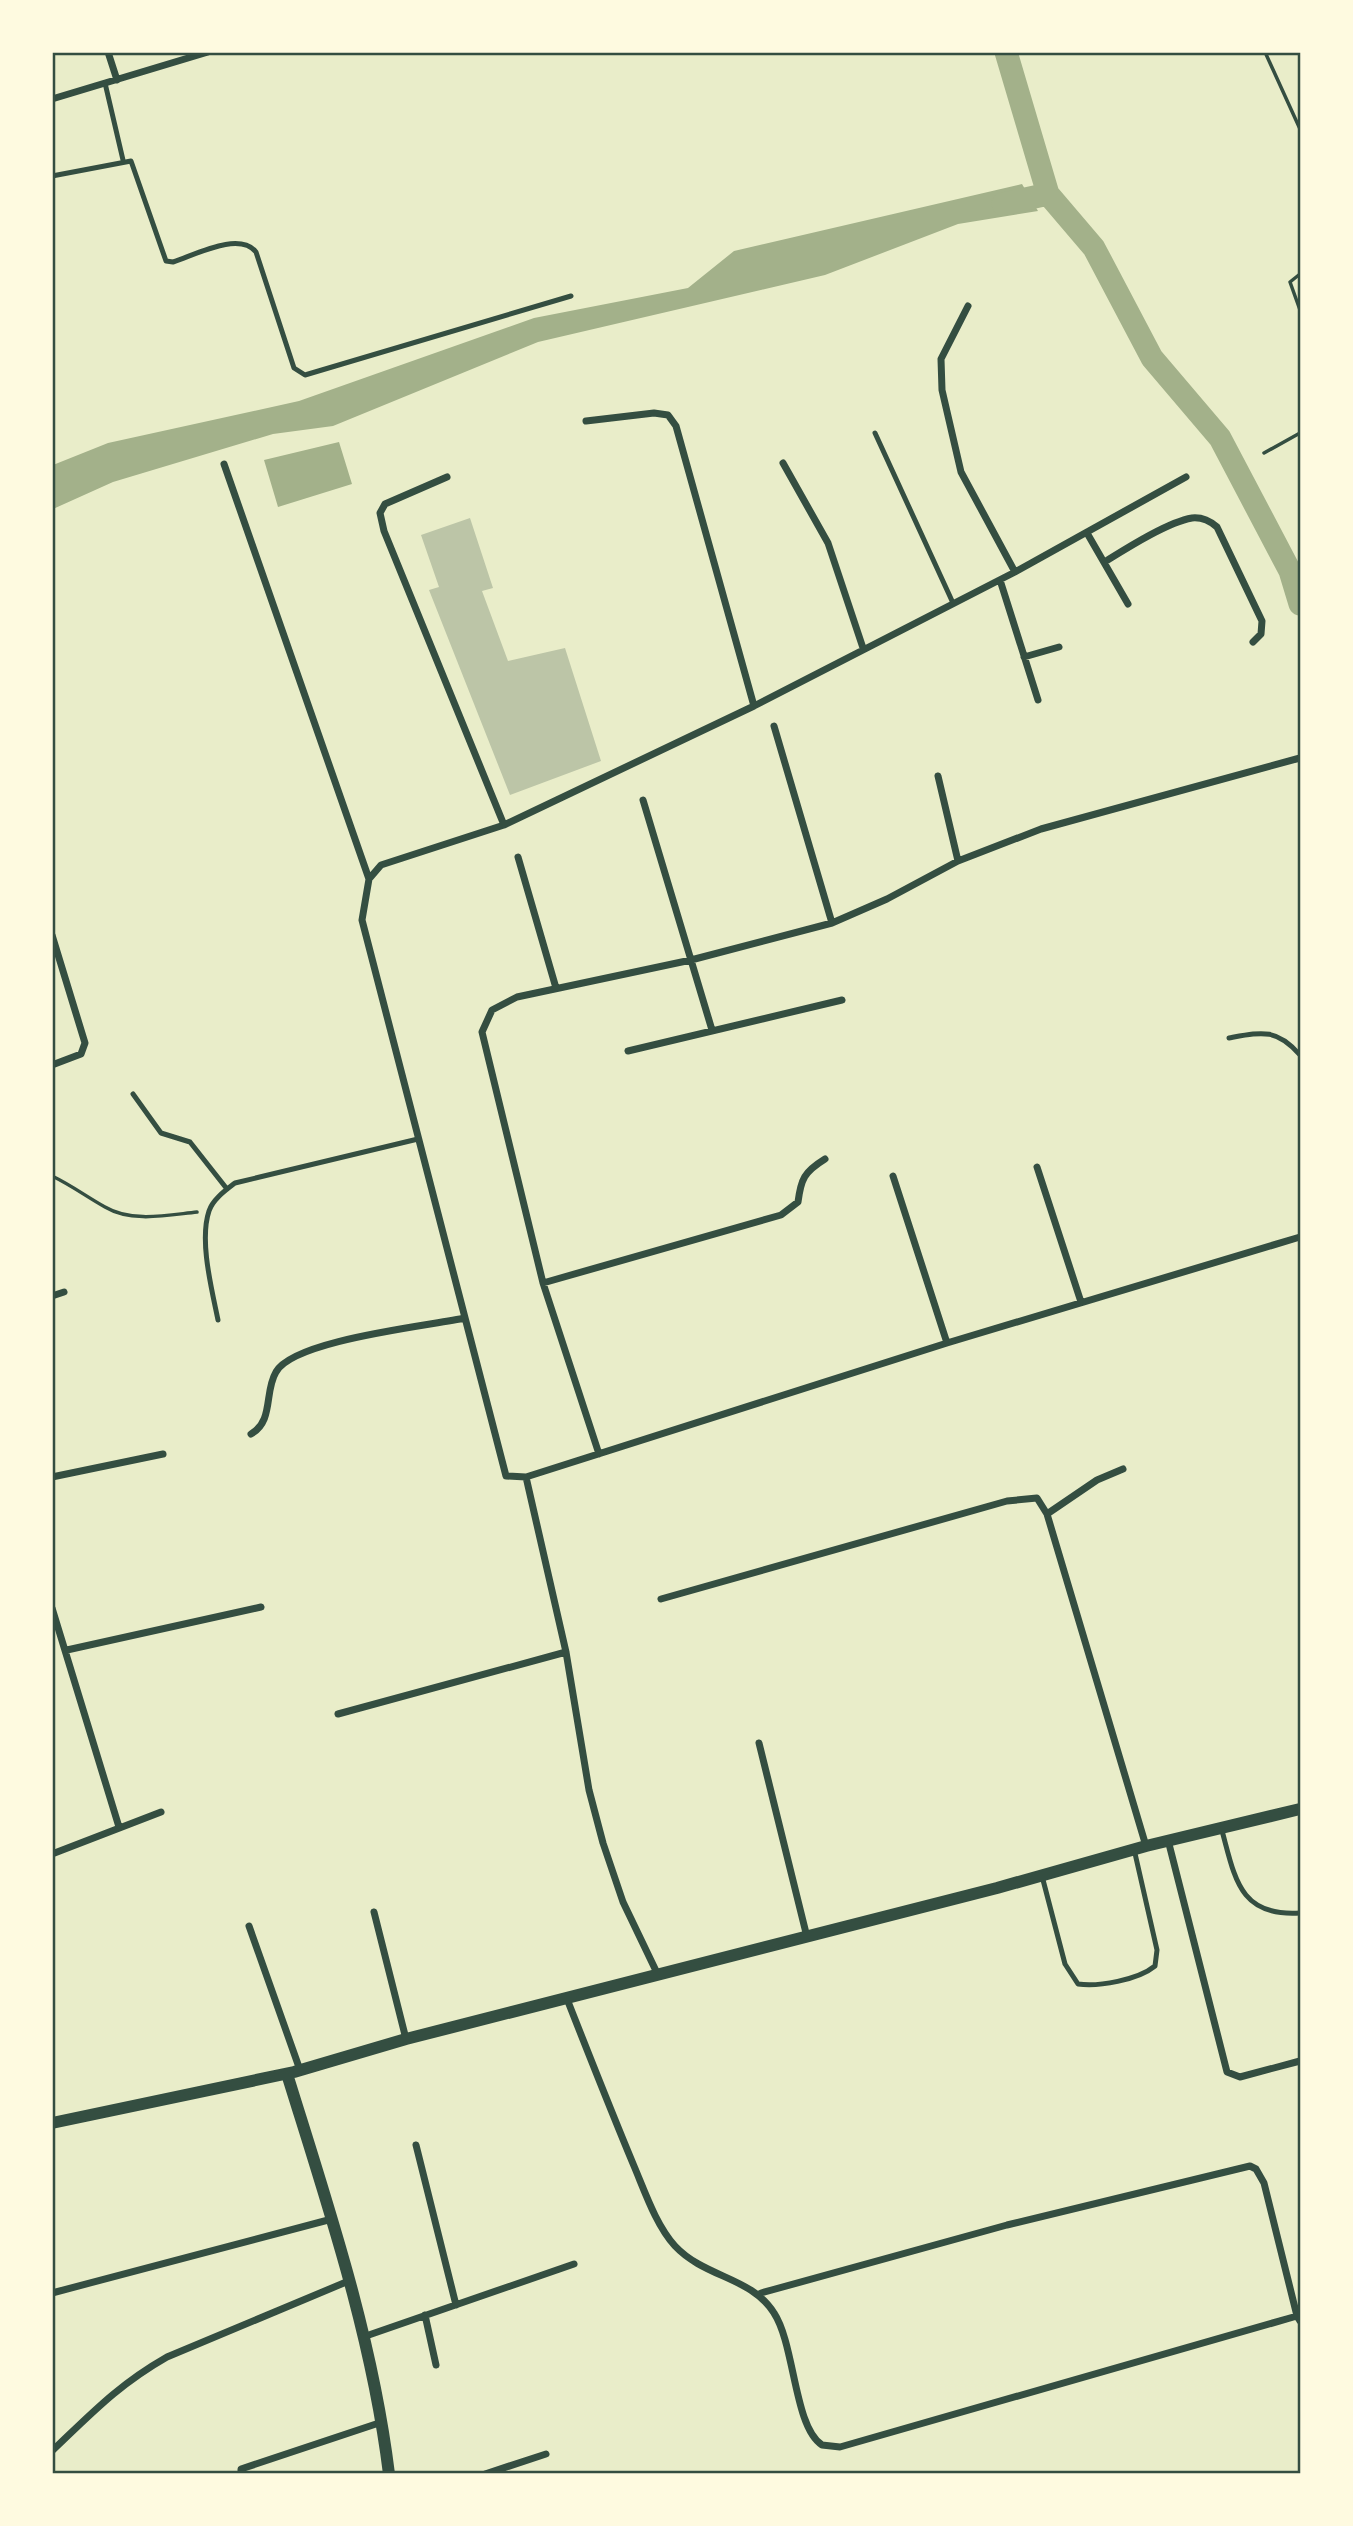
<svg xmlns="http://www.w3.org/2000/svg" width="1353" height="2526" font-family="Lato,sans-serif">
<rect width="100%" height="100%" fill="#e9edc9"/>
<path fill="#a3b18a" d="M1022,184l16,27 -80,13 -133,51 -287,67 -205,84 -60,8 -160,48 -60,27v-44l55,-22 191,-42 235,-83 154,-30 46,-37z
M339,442l13,42 -74,23 -14,-47z"/>
<g fill="none" stroke-linecap="round" stroke-linejoin="round">
<path stroke="#a3b18a" stroke-width="23" d="M1006,52l42,142 46,54 58,110 68,80 70,133 10,33
M1003,204l45,-10"/>
</g>
<path fill="#bcc5a7" d="M470,518l23,70 -11,3 26,70 57,-13 36,113 -91,34 -81,-205 10,-3 -18,-52z"/>
<g fill="none" stroke-linecap="round" stroke-linejoin="round">
<path stroke="#344e41" stroke-width="3.5" d="M1265,52l35,77
M1300,274l-10,8 10,28
M1264,453l36,-20
M52,1176c19,9 35,21 53,31 27,16 63,8 92,5"/>
<path stroke="#344e41" stroke-width="5" d="M105,83l18,77
M52,176l79,-15 35,100 7,1c22,-7 66,-31 83,-10l38,116 11,7 266,-79
M875,433l78,170
M1229,1038c33,-6 48,-10 71,17
M133,1094l28,39 29,9 37,47
M218,1320c-6,-30 -19,-79 -9,-109 4,-12 17,-21 26,-28l183,-44
M1221,1827c14,50 17,90 79,86
M1042,1876l23,88 13,20c20,3 60,-4 77,-18l2,-16 -23,-101"/>
<path stroke="#344e41" stroke-width="7" d="M108,52l9,28
M52,99l156,-47
M968,306l-27,53 1,31 19,82 54,100
M586,421l68,-8 14,2 8,11 78,280
M783,463l45,80 35,105
M224,464l145,415
M447,477l-62,27 -5,9 4,18 120,294
M1087,533l41,71
M1106,561c21,-13 62,-39 86,-43 10,-1 18,3 25,9l45,94 -1,13 -8,8
M1000,580l38,120
M1024,657l35,-10
M774,726l58,197
M938,776l20,85
M643,800l69,230
M518,857l38,131
M52,935l33,108 -4,11 -29,11
M628,1051l214,-51
M1037,1167l44,135
M893,1176l54,167
M543,1283l238,-68 17,-13c3,-23 6,-30 27,-43
M52,1296l12,-4
M251,1434c23,-13 13,-42 25,-62 17,-32 151,-46 189,-54
M599,1454l-56,-171 -61,-251 10,-22 25,-13 174,-37 141,-37 55,-24 71,-38 83,-32 259,-71
M52,1477l111,-23
M526,1477l421,-134 353,-106
M1047,1514l50,-34 26,-11
M661,1599l346,-98 30,-3 10,16 99,332
M52,1608l67,219
M67,1650l194,-43
M338,1714l228,-62
M759,1743l48,194
M1168,1840l59,232 13,5 60,-16
M52,1854l109,-42
M374,1912l32,127
M249,1926l51,144
M658,1975l-35,-73 -20,-59 -14,-53 -23,-138 -40,-175 -20,-1 -144,-556 7,-41 12,-14 123,-40 250,-119 261,-134 171,-95
M567,1999c22,56 44,112 67,167 11,26 22,59 41,80 30,32 77,31 99,67 21,32 20,114 48,132l18,2 457,-131
M416,2145l40,160
M52,2293l280,-74
M761,2293l246,-68 243,-59 6,3 8,14 33,133 3,5
M425,2315l11,50
M363,2337l211,-73
M52,2451c40,-38 66,-66 115,-94l184,-77
M241,2474v-5l141,-47
M485,2474l61,-20"/>
<path stroke="#344e41" stroke-width="12" d="M287,2074c41,132 85,262 102,400
M52,2123l242,-51 112,-33 591,-151 149,-42 154,-37"/>
</g>
<rect width="1353" height="2526" fill="none" stroke="#fefae0" stroke-width="108"/>
<rect x="54" y="54" width="1245" height="2418" fill="none" stroke="#344e41" stroke-width="2.5"/>
</svg>
